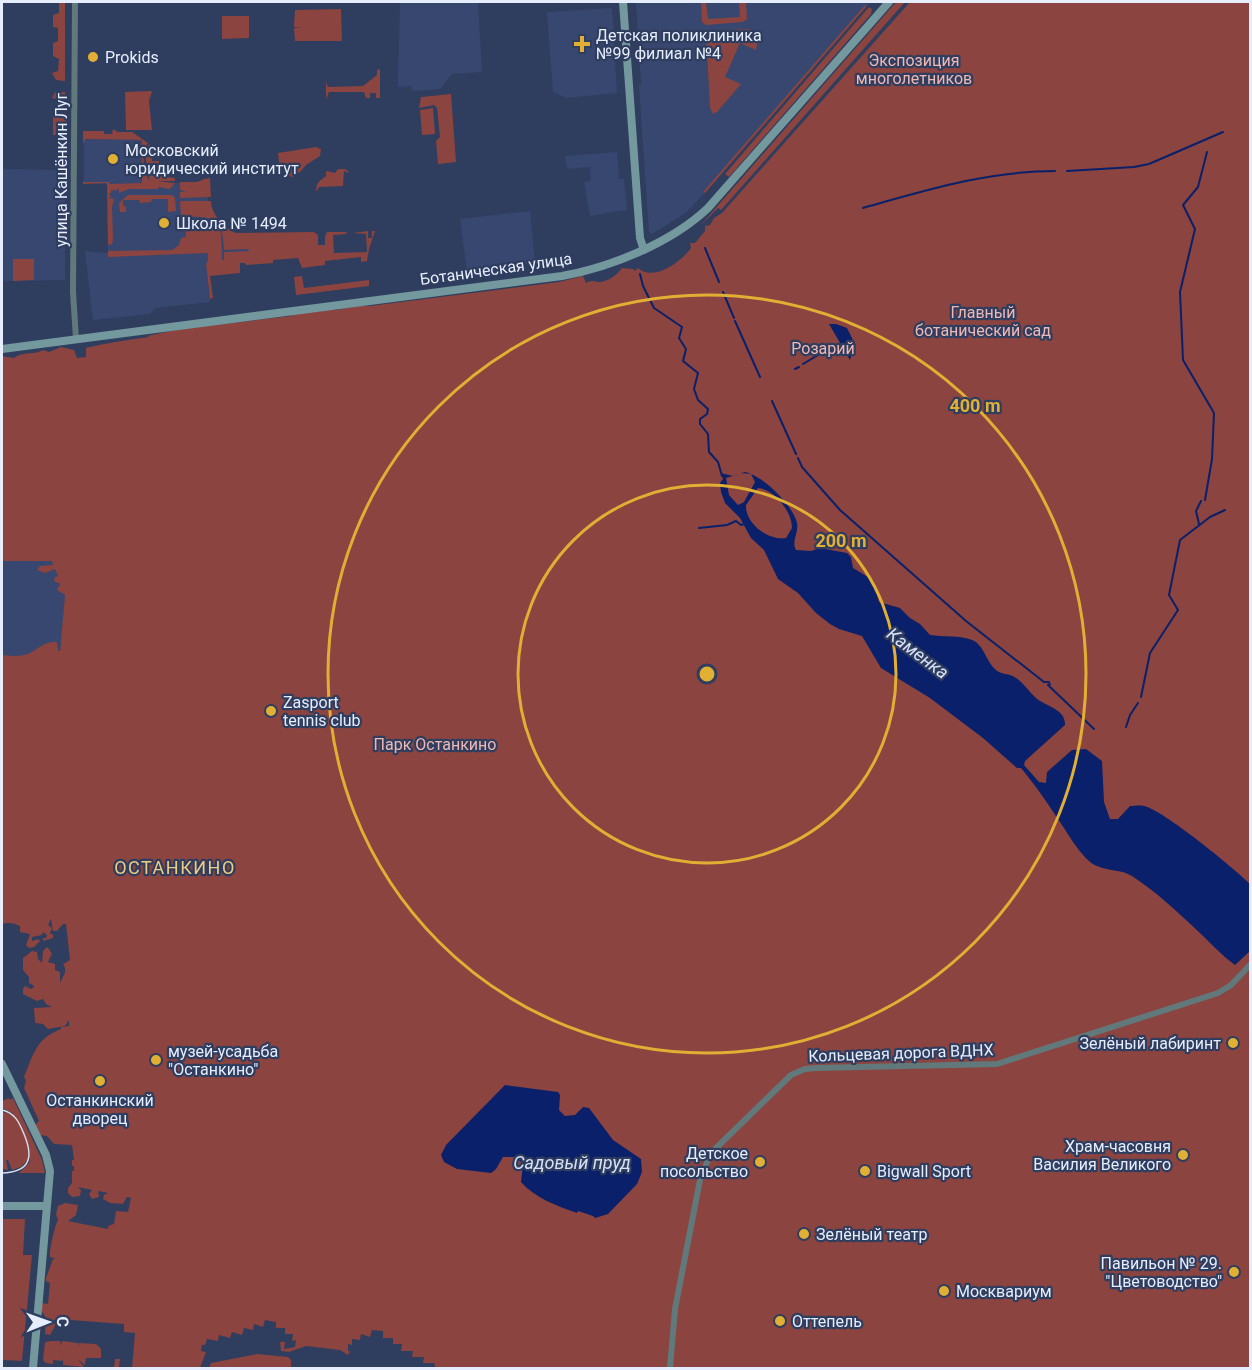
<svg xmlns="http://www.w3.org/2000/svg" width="1252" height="1370" font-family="Roboto,sans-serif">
<rect width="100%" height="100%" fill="#2f3d5f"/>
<path fill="#37476f" d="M400,2h78l4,70 -30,2 -12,15 -28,2 -1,-5 -13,1z
M636,2h235l-5,5 -1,-1 -174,202 -7,6 -32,20 -3,-2 -10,-147h2z
M612,8l5,85 -51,5 -13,-6 -6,-80z
M84,139l58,1v43h66v28l25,25 63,15 -90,13 4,38 -55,6 -5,6 -57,6 -8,-69 23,2 -1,-69 -23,-1z
M617,152l2,27h5l3,31 -37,6 -6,-34 7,-1 -1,-14 -23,2 -2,-13z
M2,169l63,1v110l-63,1z
M530,211l5,52 -68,8 -7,-52z
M2,559h67l-10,105 -57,-1z"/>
<path fill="#8b443f" d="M59,2h6v79l-9,-1 -4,-7 6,-2 1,-12 -6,-3v-13l5,-2v-13l-5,-1v-12l6,-2z
M701,2h5l2,17 32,-2 -1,-15h7l1,17 -4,3 -37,3 -4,-3z
M896,2h9l-184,208 -3,-2 -19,19z
M910,2h340v1366h-814l-2,-5h-11l1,-6h-12l1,-6h-12l1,-7h-9v-6h-10v-7l-11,-1 -2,7 -9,-3 -1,6 -8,-1v6l-4,-1v7h2l-2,4 -8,-5 -34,-4 -17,6 -8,-1 -1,-9h5l-1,7 11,-2 1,-7 -4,1 1,-7h-8v-6h-9v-6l-11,-2 -2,7 -9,-3 -1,6 -9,-2 -2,7 -10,-3 -2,6 -11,-3 -1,6 -11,-2 -2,6h-3l-1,6 5,1 -6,16h-86l1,-9h5l-1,8 13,1 3,-35 -11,-1v-8l-67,-5 -3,9 -4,7 -5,-1 1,-16 -6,-10 1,-5 7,1 2,-21 -4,-2v-3l7,-19h3l-6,-2c-1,-6 5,-32 8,-37l-2,-6 2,-8 7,-3 13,2 -2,10 -8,6 40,8v-3l6,-2 2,-13 12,1 3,-14 -4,-1 -4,7 -13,-1 -7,-4 1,-4 4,-2 -10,-2 1,6 -7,2 -3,-5 3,-4 -14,-3 3,3 -1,6 -8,1 -4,-4v-5l4,-5v-12h2v-5h-2v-6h2l-2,-15 -18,-1 -7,-8 -7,-1 -6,-9 5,-5 -15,-33 2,-7 -2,-4c9,-21 11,-38 37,-48v-2l8,-1v-6l-4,6 -17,3 -5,-5 -8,-1 -1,-15 18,-1 -6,-3 -3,-5 -6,2 -14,-7v-5l2,-3 6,3 3,-2 -1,-2 -4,-2v-6l-6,-7v-12l9,-7 5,1 1,7 4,4 1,-12 4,-4 2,2 3,5 -4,8 7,2v6l5,2v12c1,-7 9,-11 3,-20l7,-4 -4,-36h-3l-6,7h-4l-2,-12 -3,6 4,3 -2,5 3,2v3l-10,3v-3h3l1,-3 -4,-3 -1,3 -10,2v4l6,-2 2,2 -6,6 -5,1 -3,-3 4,-11 -10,-2v-6c-6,-3 -13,-4 -18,-2v-269c7,1 21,2 28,-2 9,-5 15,-12 27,-11l1,8 2,2 5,-57 -8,-5 3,-6 -6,-3 1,-4 3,-1 -3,-7 -10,4 -8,-3 3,-4 13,-1 -1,-4h-50v-205l12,2c9,-7 21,-3 29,-8l6,2 12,-5 13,3 3,8 9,-1v-9c20,-5 42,-8 63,-11l-2,-1 34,-7 110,-13 3,-4 34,-3 8,1 22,-4h12l189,-24 24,-6 3,7c7,-4 8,-1 15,-1 8,-1 17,-8 21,-14l11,1 2,2 3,-3c16,14 43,-6 53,-20l-1,-5h5l10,-12v-5l5,-1 4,-7 8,-5z
M865,5l1,2 -161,186 -2,-1z
M869,7l3,2 -1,5 -142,163 -4,-3z
M341,9l1,32h-47l-1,-13h7l-7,-1 1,-17z
M222,16h27v22l-27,1z
M748,29l6,2 4,5 -2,14 -16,-7 -15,34 16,7 -24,28 -4,2 -3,-6 -4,-73 4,-4z
M380,69v29h-4v-5h-6v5h-4l-2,-6h-35l-3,7v-17l2,5 35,-1 14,-11v-5z
M152,91l-3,10 3,29h-26l-1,-38z
M55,92h10l1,43h-13v-21l4,-1v-14l-5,-1z
M451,94l5,68 -18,2 -2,-23 4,-4 -3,-29 -3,-3 -15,3 2,-11z
M433,108l2,26 -13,1 -2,-25z
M113,129l5,3h14l16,11c-7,10 -5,27 1,37l26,3 -5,6 -11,-2 -1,2h-29l-10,4v-4l-5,2v-2l-2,2 -1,-2v4l-2,1 2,3 -2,1 5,1 -2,8 1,33 -1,4 -4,1 -1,-62 -24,1v-4l1,2h25l1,2 32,-1v-43l-57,-1 -2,5v-13h21v3h8z
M149,144l10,10 -7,1v6h7v15l16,2v3h-23l-3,-2 -4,-24z
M316,147l5,2 -1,7 -14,9 -10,12 5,-6 -9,6 -6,-2 -7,-13 -1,-9z
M338,169h7l3,2 1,2 -5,-2 -1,15 -24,1 -3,5c0,-10 4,-11 10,-16v-5l9,2z
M210,178l1,19 -31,1v-6h6l-6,-2v-8h17l7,-3z
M128,195h44l3,3 1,13 -8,1v-13h-16l-1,3 -11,1 -1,-3h-16v6h3v6h-6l-1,-9z
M180,201h31c0,13 13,27 25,32l78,-1 4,3v10h7v-9l2,-4h19l1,2 -14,1 1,18 33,-1 -1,-18 -13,-1 15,-2v7h4v-7h3l-6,18 -2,12 -6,1v-5l-36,4v4l-23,3 -4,-10 -25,2v3l-27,2 -1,-2h-5v10l-30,3 3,22 -3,1 -4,-35 2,-3v-8l-100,4v-6l64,-1 7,-5 2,-7 5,-1v-19l22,2 1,10h10l2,4 1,26h2v-8l25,-1 -1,-2 -24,1c-1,-37 -14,-32 -43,-34z
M13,259h21v21l-21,1z
M302,276l2,12 65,-8v6l-73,9 -2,-18z
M9,1098l1,2 3,-2 29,62 3,13h-26l10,-10 1,-5 -9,9 -9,3 -4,-10h-2l2,10 -6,-1v-57l12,2 -12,-6v-7z
M2,1219h23l-2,36h9l-10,106 -20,-1z
M51,1341h9l1,4 1,-4 16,2v3l1,-3 17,1 5,5v9h-15l-1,7 -7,-6 6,8 -21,-2v-6l-1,2 -9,-1v4l-7,-1 -3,-3 2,-18z
M257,1354l31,3 3,3v8h-82l2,-5z"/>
<path fill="#0a206a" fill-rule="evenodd" d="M829,324h7l11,4 8,16 -5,16z
M745,472c17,3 48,33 52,51 2,10 -6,18 -1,27l15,1 9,-3 27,5 4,4 2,11 20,12 6,22 21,6 10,10 10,6 10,11c12,2 31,0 42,5 12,5 14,21 23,29 5,6 15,4 21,9 8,5 13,14 20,20 9,8 30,11 29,27l-40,36 -1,4 15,17 7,1 1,-11 25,-22 14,-1 16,12 2,41 6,17h8l12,-13c4,0 10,-1 14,0 19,4 90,62 106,78v67l-15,14 -9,-7c-30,-28 -59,-59 -94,-82 -13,-8 -31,-4 -43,-15 -10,-9 -18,-22 -25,-33 -14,-21 -27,-41 -43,-60h-4l-34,-30 -53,-40 -49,-30 -19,-32 -23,-7 -9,-5 -14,-11 -18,-20 -20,-14 -14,-29 -13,-12 -11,-20 -15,-15 -4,-11 -1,-9 3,-4 -2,-6 12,3zM742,473l9,1 4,8 -11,20 -6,3 -9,-10 -3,-17zM758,488c17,1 34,24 34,40l-6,10c-17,3 -41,-14 -40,-33z
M505,1085l53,7 2,3 -1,15 6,6 10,-1 8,-8 6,1 24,32 28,19 1,13 -5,12 -29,30 -13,4 -2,-2 -15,-5 -1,2c-20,-7 -42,-15 -56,-31l2,-18 -7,-7h-13l-7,12 -5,4 -34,-4 -13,-7 -3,-7 5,-10z"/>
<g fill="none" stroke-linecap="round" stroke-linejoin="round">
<path stroke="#0a206a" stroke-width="2" d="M1067,171l67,-4 15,-3 74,-32
M863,208c64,-18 125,-37 192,-37
M705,248l14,34
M640,274l3,12 11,22 28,19 -3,11 7,11 -3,12 15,12 -4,16 4,11 10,9 -1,5 -7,5v5l8,10 1,18 9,10 4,14
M723,292l11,26
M735,321l25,56
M803,364l30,-18
M795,369l4,-2
M772,401l24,53
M798,458l4,9 38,43 126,111 78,61h5
M1205,500l7,-41 2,-46 -31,-53 -3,-68 15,-63 -12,-24 15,-18 9,-35
M1199,524l-3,-13 5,-10
M699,528l28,-3 9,-4 5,4 3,-1
M1050,684l-2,1 46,44
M1141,697l9,-44 28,-43 -9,-15 11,-55 30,-23 15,-7
M1126,727l4,-12 8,-12"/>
<path stroke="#61797b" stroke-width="6" d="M75,2l-2,290 3,47
M670,1368l5,-59 25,-129 8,-20 8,-12 75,-73 14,-6 11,-1 181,-4 221,-71 13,-8 19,-20"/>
<path stroke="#73989d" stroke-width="8" d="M623,2l17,236 4,12
M2,349l560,-73c49,-9 109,-33 146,-68l181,-206
M2,1064l44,91 4,16 -17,197
M2,1206h45"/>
<path stroke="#d2dbed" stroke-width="1.5" d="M2,1110c13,3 17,12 22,24 10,24 6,38 -22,39"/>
</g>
<g fill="none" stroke="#e1af34" stroke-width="3">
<circle cx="707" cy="674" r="189"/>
<circle cx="707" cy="674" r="379"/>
</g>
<g fill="#e1af34" stroke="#2f3d5f" stroke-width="2">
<path d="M579 35h6v6h6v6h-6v6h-6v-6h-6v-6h6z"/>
<circle cx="93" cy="57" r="6"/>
<circle cx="113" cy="159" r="6"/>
<circle cx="164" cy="223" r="6"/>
<circle cx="271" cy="711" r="6"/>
<circle cx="1233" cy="1043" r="6"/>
<circle cx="156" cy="1060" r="6"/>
<circle cx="100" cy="1081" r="6"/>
<circle cx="1183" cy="1155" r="6"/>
<circle cx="760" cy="1162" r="6"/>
<circle cx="865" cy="1171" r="6"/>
<circle cx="804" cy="1234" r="6"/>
<circle cx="1234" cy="1272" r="6"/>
<circle cx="944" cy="1291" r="6"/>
<circle cx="780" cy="1321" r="6"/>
</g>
<g text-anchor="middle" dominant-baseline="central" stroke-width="4.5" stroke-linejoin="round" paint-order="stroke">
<g font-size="16" fill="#e5edfe" stroke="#2f3d5f" text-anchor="start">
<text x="596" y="35">Детская поликлиника<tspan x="596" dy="18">№99 филиал №4</tspan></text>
<text x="105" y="57">Prokids</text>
<text x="125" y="150">Московский<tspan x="125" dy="18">юридический институт</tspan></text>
<text x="176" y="223">Школа № 1494</text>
<text x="283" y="702">Zasport<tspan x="283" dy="18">tennis club</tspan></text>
<text x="1221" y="1043" text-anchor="end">Зелёный лабиринт</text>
<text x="168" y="1051">музей-усадьба<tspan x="168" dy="18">"Останкино"</tspan></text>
<text x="100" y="1100" text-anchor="middle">Останкинский<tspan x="100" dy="18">дворец</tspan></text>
<text x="1171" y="1146" text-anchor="end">Храм-часовня<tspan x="1171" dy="18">Василия Великого</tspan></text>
<text x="748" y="1153" text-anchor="end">Детское<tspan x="748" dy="18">посольство</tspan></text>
<text x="877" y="1171">Bigwall Sport</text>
<text x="816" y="1234">Зелёный театр</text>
<text x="1222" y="1263" text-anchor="end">Павильон № 29.<tspan x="1222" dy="18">"Цветоводство"</tspan></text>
<text x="956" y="1291">Москвариум</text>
<text x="792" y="1321">Оттепель</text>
</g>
<g font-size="16" fill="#efb8b3" stroke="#2f3d5f">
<text x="914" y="60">Экспозиция<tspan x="914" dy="18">многолетников</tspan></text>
<text x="983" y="312">Главный<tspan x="983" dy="18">ботанический сад</tspan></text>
<text x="823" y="348">Розарий</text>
<text x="435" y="744">Парк Останкино</text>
</g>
<g font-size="16" fill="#e5edfe" stroke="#2f3d5f">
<text transform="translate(61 170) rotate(-90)">улица Кашёнкин Луг</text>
<text transform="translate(496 269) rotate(-8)">Ботаническая улица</text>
<text transform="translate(901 1053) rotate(-2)">Кольцевая дорога ВДНХ</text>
</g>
<g font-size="18" font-style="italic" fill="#d7e1f7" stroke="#2f3d5f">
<text transform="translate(918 653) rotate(37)">Каменка</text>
<text x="572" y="1162">Садовый пруд</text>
</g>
<g font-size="18" letter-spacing="1.5" fill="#eecc82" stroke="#2f3d5f">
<text x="175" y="867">ОСТАНКИНО</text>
</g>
</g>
<circle cx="707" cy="674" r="9" fill="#e1af34" stroke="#2f3d5f" stroke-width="3"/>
<g font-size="18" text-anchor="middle" font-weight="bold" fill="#e1af34" stroke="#2f3d5f" stroke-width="4.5" stroke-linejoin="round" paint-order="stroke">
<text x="975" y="412">400 m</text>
<text x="841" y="547">200 m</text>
</g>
<rect width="1252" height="1370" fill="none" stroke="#e5edfe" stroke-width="6"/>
<g transform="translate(48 1322) rotate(89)" stroke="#2f3d5f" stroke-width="4.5" paint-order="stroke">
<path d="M0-4.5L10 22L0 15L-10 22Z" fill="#e5edfe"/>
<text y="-9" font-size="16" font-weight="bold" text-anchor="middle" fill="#e5edfe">С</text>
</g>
</svg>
